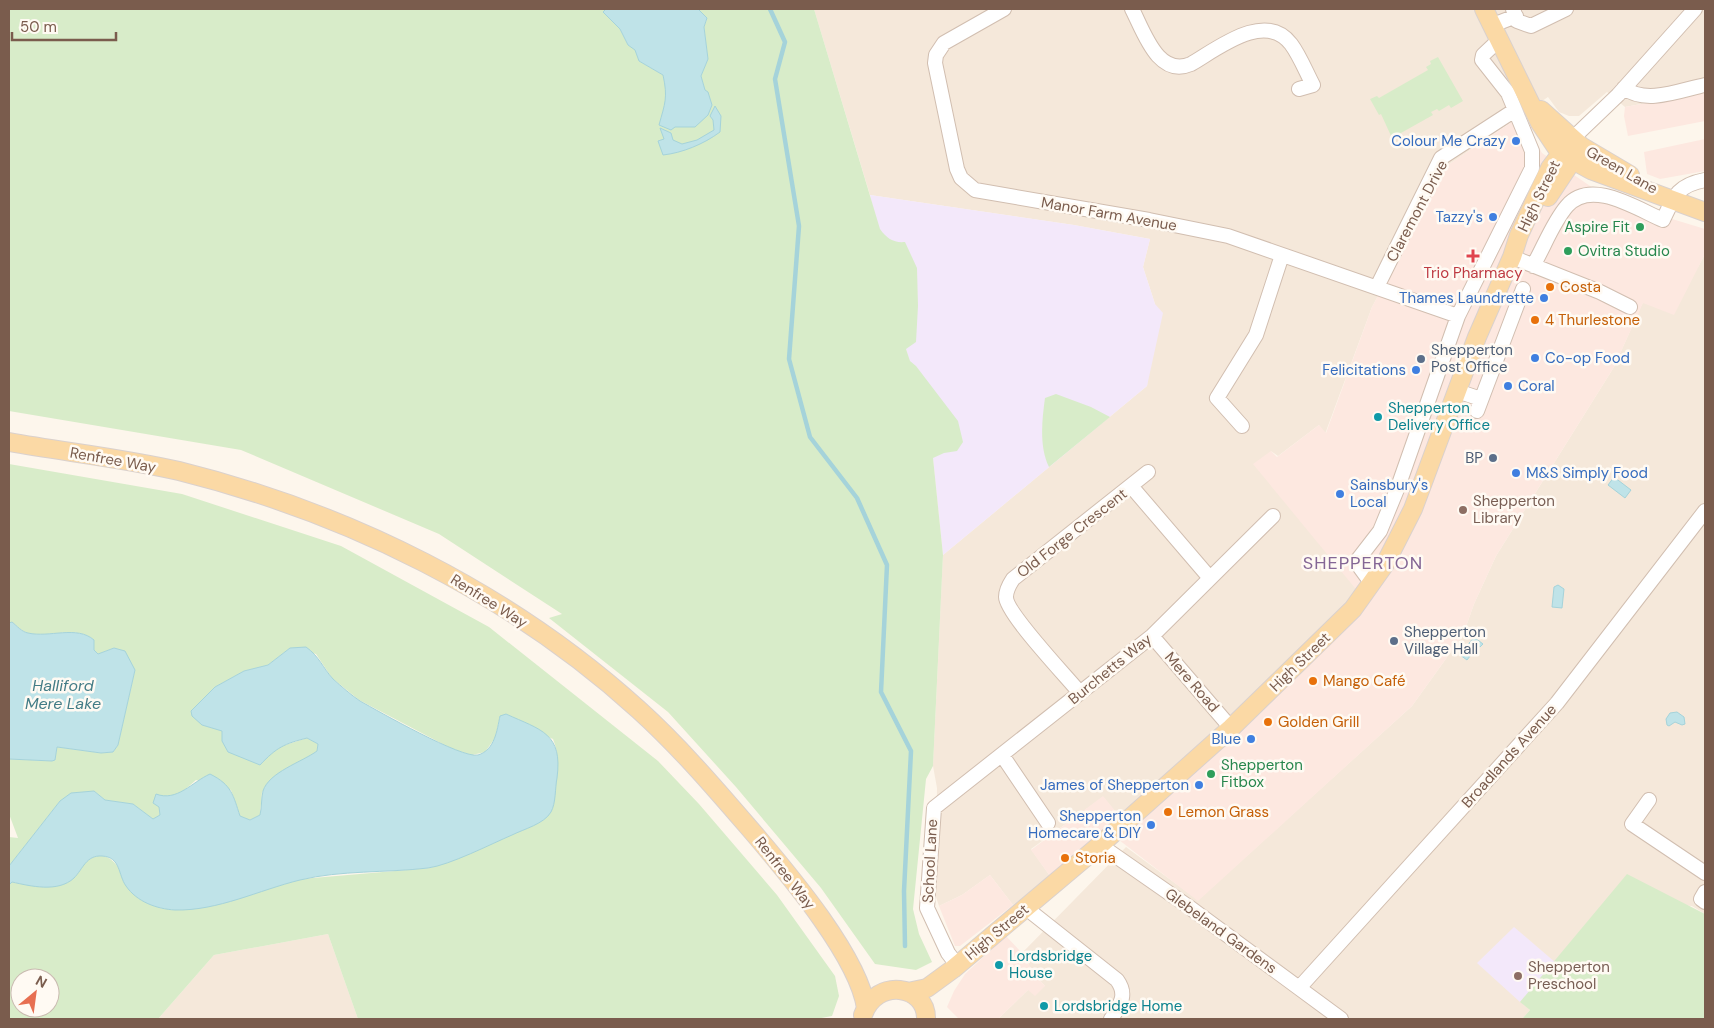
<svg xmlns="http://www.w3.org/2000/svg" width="1714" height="1028" font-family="'DM Sans',sans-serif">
<rect width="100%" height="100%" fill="#fdf6ec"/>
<path fill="#f5e8da" d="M814,9h891v83l-80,15 -18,-15 -28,24h-10l-10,-4 -11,-15 -100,68 -76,142 -47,127 -6,-9 -41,31 -7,-5 91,145 -237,227 -22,-26 -72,52 19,27 -37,29 -23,-30 -28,20 -23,11 -4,-12 2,-106 -4,-22 10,-211 204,-169 8,-82 -12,-37 7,-28 -76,-14 -204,-30z
M1705,254v660l-13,-8 -85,-7 -86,103 9,8 -8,9h-524l30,-29 17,-4 -11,-12 -12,-21 104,-106 72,53 214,-194 51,-71 11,-31 22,-48 118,-189 29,-65 55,-35z
M328,934l30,85h-200l56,-64z"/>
<path fill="#fde8e0" d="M1705,92v29l-77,15 -4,-20 1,-9z
M1522,115l20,38 51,35 66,27 46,14v25l-31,61 -31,-12 -29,64 -118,189 -22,48 -11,31 -51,71 -214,195 -88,-68 -60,43 -19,-26 72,-54 22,27 239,-224 -111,-135 18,-13 6,6 42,-32 7,8 46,-126 76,-142z
M1705,139v32l-45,8 -13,-5 -3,-22z
M990,875l23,30 -53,41h-5l-16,-40 23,-11z
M1006,936l16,17 12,21 11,12 -10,10 -7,-6 -30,29h-39l-12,-12 7,-16 11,-17z"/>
<path fill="#f3e8fa" d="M870,195l204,30 76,14 -7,28 12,37 8,9 -16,73 -204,169 -13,-125 -24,-81z
M1514,927l42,36 -36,39 -43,-39z"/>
<path fill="#d8ecc9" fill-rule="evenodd" d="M9,9h597l-3,3 17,17 8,16 7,4 4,12 24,14c2,11 7,24 0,34l42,-19 -4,-14 7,-17 -4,-32 3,-8 -9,-10h116l66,220c7,10 14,14 25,13l12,26 1,38 -2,36 -10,7 4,12 6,5 42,55 5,21 -6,9 -13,2 -11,5 10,97 -10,211 -7,13 -13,130 6,25 13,28 -16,8 -41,-6 -54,-76 -85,-101 -68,-75 -119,-94 13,-4 -123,-80 -198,-84 -232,-39z
M1438,57l25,44 -12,7 -2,-3 -10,6 -2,-2 -6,3 2,3 -41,23 -11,-24 -2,1 -9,-16 7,-3 2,2 49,-28 -2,-3 5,-3 -1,-3z
M1056,394l35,13 19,10 -61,50c-10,-20 -7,-47 -4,-69z
M9,464l173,30 159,52 148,81 169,134 41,43 78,91 58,81 4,20 -7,20 -16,3h-458l-30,-85 -114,21 -56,64h-149v-134l3,-3c20,4 41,8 60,-3 5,-3 8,-11 12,-15 18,-19 36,-2 40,18l36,26 15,2 31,-3 95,-28 129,-11 48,-18 66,-31c7,-26 20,-54 9,-80l-53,-22 -5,21 -10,14 -13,3 -18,-5 -95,-50 -27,-22 -16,-24 -26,-6 -22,17 -24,6 -29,16 -24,24 11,14 21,6 -1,10 54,7 31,-10 11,6 -1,7 -55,41 -2,23 -10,5 -10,-4 -9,-26 -35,-10 -16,14 -16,3 -5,10 1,8 -7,4 -20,-15 -28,-4 -11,-9 -34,10 -51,65v-29l9,1 -9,-24v-55l43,2 3,-1 2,-13 44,6 12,-1 5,-7 17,-75 -21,-22 -16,6 -4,-4v-10c-17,-15 -46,-2 -66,-7 -5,-1 -11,-7 -16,-11l-3,1zM20,978h30v30h-30z
M1627,874l78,40v105h-183l8,-9 -10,-8z"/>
<path fill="#bfe3e8" stroke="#a5d3da" d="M606,9h92l9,9 -3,9 4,32 -7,17 4,14 3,2 4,13 -4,10 -13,12h-20l-4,3 -12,-5c6,-22 9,-27 4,-50l-24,-14 -4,-11 -7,-5 -8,-16 -17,-17z
M715,106l6,10 -1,16c-16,12 -38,21 -57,23l-5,-14 6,-2 -4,-11 11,5 2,7 9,4 15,-4 17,-10 -1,-10 -3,-4z
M1614,477l17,13 -6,8 -17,-13z
M1558,585l6,4 -2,19 -10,-1 2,-20z
M12,622c5,4 10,10 16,11 21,5 49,-8 66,7v10l4,4 16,-6 11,3 10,19 -17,75 -5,7 -12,1 -44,-6 -2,13 -3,1 -43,-2v-136z
M1474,637l9,7 -3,3 -2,-1 -11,14 -7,-5z
M306,647c13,9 17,21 27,32 8,7 18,16 27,22 18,10 102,58 118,54 17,-5 19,-25 22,-39l6,-2c35,16 57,19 51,64 -2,10 -1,25 -6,34 -7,12 -27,17 -39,23 -21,9 -62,30 -84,33 -42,5 -87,2 -128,12 -41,10 -82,31 -125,30 -18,-1 -38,-8 -49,-24 -8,-11 -5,-29 -24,-30 -16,-1 -19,13 -28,22 -16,15 -44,8 -62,4l-3,3v-19l51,-65 11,-8 23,-2 11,9 28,4 20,15 7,-4 -1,-8 -6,-4 3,-9c21,8 36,-12 54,-20 22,11 23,21 30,42l10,4 10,-5c2,-8 1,-16 3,-24 6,-19 39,-29 54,-40l1,-7 -11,-6c-23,6 -30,9 -47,27l-32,-13 -6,-11v-10l-20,-6 -10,-9 -1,-5 24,-24 29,-16 24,-6 22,-17z
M1677,712l7,5 1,7 -3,1 -7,-3 -6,4 -2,-1 -1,-6 4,-6z"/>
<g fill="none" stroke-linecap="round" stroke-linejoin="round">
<path stroke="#a5d3da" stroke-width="4.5" d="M770,9l15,33 -10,37 24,147 -10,133 21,78 47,61 30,67 -6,127 30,59 -7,140 1,55"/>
<g stroke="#d1beb0" stroke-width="16">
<path id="minor" d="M1004,9l-60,34 -8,12 -1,8 22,106 4,9 14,12 174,30 79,16 230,80
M1132,9c12,23 26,69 59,55 26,-15 74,-54 100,-20 9,12 15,28 22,41l-14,4
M1513,9l4,12 14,5 35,-17
M1493,25l23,-9
M1624,88c22,17 57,2 81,-3
M1572,139l46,-44 77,-86
M1512,257l88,35 30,15
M1533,266c11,-19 20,-44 34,-60 24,-28 70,3 96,14 11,-24 15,-35 42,-40
M1377,287l64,-129 74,-48
M1457,391l24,8
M1477,411l46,-122
M1242,426l-25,-28 39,-63 26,-80
M1131,486l78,91
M1372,584l-16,-22 24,-31 18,-44 60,-171 74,-148v-17l-24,-58 -26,-33 1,-5 17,-16
M1152,636l79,92
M1080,693c-13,-16 -74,-80 -74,-96 0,-7 3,-12 7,-18l135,-107
M1002,755l46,68
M1649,800l-17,24 73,49
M1100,845l89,62 152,112
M1705,892l-4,7 4,3
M1026,908l91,72c11,15 3,25 -6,39
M957,965l-9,-12 -21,-45 7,-100 218,-172 121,-120
M1299,988l258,-285 148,-192"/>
</g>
<g stroke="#dad1cd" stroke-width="20">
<path id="major" d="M1484,9l56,114 20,30 31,17 114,42
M1541,110l40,36 49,29
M1548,197l30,-45
M9,442c56,10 114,16 170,29 169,42 331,122 460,239 43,39 80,83 118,127 33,39 102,121 109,171
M908,992l19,-4 26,-19 147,-124 131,-117 122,-119 32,-45 28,-55 64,-172 35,-80 7,-22 31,-67 22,-29
M863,1015c13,-38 64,-30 63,4"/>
</g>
<use href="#minor" stroke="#fff" stroke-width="14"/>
<use href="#major" stroke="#fbd9a5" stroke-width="18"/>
</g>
<g fill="#3f7fe0" stroke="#fffaf3" stroke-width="2">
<circle cx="1516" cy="141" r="5"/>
<circle cx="1493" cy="217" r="5"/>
<circle cx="1544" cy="298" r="5"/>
<circle cx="1535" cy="358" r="5"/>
<circle cx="1416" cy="370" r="5"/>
<circle cx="1508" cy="386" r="5"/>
<circle cx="1516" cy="473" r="5"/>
<circle cx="1340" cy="494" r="5"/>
<circle cx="1251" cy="739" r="5"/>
<circle cx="1199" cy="785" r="5"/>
<circle cx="1151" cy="825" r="5"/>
</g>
<g fill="#2e9e5b" stroke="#fffaf3" stroke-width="2">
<circle cx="1640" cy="227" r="5"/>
<circle cx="1568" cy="251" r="5"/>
<circle cx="1211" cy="774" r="5"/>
</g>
<path fill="#e0444e" stroke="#fffaf3" stroke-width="2" d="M1470.5 248.5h5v5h5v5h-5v5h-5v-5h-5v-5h5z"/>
<g fill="#e8710a" stroke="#fffaf3" stroke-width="2">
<circle cx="1550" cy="287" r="5"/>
<circle cx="1535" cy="320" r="5"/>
<circle cx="1313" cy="681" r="5"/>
<circle cx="1268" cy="722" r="5"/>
<circle cx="1168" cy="812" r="5"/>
<circle cx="1065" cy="858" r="5"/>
</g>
<g fill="#5c6f8a" stroke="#fffaf3" stroke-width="2">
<circle cx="1421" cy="359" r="5"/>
<circle cx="1493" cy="458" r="5"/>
<circle cx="1394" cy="641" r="5"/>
</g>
<g fill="#0f9aa8" stroke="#fffaf3" stroke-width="2">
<circle cx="1378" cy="417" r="5"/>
<circle cx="999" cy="965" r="5"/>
<circle cx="1044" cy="1006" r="5"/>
</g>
<g fill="#8d6e63" stroke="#fffaf3" stroke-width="2">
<circle cx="1463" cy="510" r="5"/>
<circle cx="1518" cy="976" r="5"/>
</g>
<g text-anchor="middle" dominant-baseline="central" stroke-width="5" stroke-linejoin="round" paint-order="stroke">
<g font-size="15" fill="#366cbe" stroke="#fffaf3" text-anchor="end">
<text x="1506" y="141">Colour Me Crazy</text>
<text x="1483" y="217">Tazzy's</text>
<text x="1534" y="298">Thames Laundrette</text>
<text x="1545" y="358" text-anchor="start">Co-op Food</text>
<text x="1406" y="370">Felicitations</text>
<text x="1518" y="386" text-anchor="start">Coral</text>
<text x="1526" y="473" text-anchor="start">M&amp;S Simply Food</text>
<text x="1350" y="485" text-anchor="start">Sainsbury's<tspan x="1350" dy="17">Local</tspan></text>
<text x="1241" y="739">Blue</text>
<text x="1189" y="785">James of Shepperton</text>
<text x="1141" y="816">Shepperton<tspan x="1141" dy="17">Homecare &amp; DIY</tspan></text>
</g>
<g font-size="15" fill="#7a5c4d" stroke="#fffaf3">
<text transform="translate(1622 170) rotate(30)">Green Lane</text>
<text transform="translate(1539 196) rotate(-64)">High Street</text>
<text transform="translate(1417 211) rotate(-62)">Claremont Drive</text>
<text transform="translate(1109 214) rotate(10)">Manor Farm Avenue</text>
<text transform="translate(113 460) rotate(10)">Renfree Way</text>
<text transform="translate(1072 533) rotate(-38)">Old Forge Crescent</text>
<text transform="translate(489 601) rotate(32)">Renfree Way</text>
<text transform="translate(1300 662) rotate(-44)">High Street</text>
<text transform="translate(1110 669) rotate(-39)">Burchetts Way</text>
<text transform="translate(1192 682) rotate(49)">Mere Road</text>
<text transform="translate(1509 756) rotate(-48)">Broadlands Avenue</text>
<text transform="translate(930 861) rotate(-87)">School Lane</text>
<text transform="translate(785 873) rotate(52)">Renfree Way</text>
<text transform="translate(1221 931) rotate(36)">Glebeland Gardens</text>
<text transform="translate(997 932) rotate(-40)">High Street</text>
</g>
<g font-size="15" fill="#27864d" stroke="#fffaf3" text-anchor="start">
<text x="1630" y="227" text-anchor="end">Aspire Fit</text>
<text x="1578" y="251">Ovitra Studio</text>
<text x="1221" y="765">Shepperton<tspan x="1221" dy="17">Fitbox</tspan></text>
</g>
<g font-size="15" fill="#be3a42" stroke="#fffaf3">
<text x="1473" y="273">Trio Pharmacy</text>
</g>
<g font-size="15" fill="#c56008" stroke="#fffaf3" text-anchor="start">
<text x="1560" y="287">Costa</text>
<text x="1545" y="320">4 Thurlestone</text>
<text x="1323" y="681">Mango Café</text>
<text x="1278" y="722">Golden Grill</text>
<text x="1178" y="812">Lemon Grass</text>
<text x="1075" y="858">Storia</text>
</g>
<g font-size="15" fill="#4e5e75" stroke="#fffaf3" text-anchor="start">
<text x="1431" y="350">Shepperton<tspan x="1431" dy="17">Post Office</tspan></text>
<text x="1483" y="458" text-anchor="end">BP</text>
<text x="1404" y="632">Shepperton<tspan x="1404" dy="17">Village Hall</tspan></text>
</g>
<g font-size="15" fill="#0d838f" stroke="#fffaf3" text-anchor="start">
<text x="1388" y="408">Shepperton<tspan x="1388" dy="17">Delivery Office</tspan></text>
<text x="1009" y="956">Lordsbridge<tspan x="1009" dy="17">House</tspan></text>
<text x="1054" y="1006">Lordsbridge Home</text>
</g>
<g font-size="15" fill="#785e54" stroke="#fffaf3" text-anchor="start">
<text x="1473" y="501">Shepperton<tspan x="1473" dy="17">Library</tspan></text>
<text x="1528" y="967">Shepperton<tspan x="1528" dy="17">Preschool</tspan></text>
</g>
<g font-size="16" font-style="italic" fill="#437c86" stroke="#fffaf3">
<text x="63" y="685">Halliford<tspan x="63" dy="18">Mere Lake</tspan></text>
</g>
<g font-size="18" letter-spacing="1" fill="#846695" stroke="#fffaf3">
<text x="1363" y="563">SHEPPERTON</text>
</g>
</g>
<rect width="1714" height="1028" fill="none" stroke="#7a5c4d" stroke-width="20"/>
<g transform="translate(35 993) rotate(29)"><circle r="24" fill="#fffaf3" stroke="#cabbb1"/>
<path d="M0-4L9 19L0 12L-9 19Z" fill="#e76f51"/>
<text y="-8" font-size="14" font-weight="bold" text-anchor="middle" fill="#7a5c4d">N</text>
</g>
<path d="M12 32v8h104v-8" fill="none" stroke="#7a5c4d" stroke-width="2.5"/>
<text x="20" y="32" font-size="15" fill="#7a5c4d" stroke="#fffaf3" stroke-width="4" paint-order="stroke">50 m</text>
</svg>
